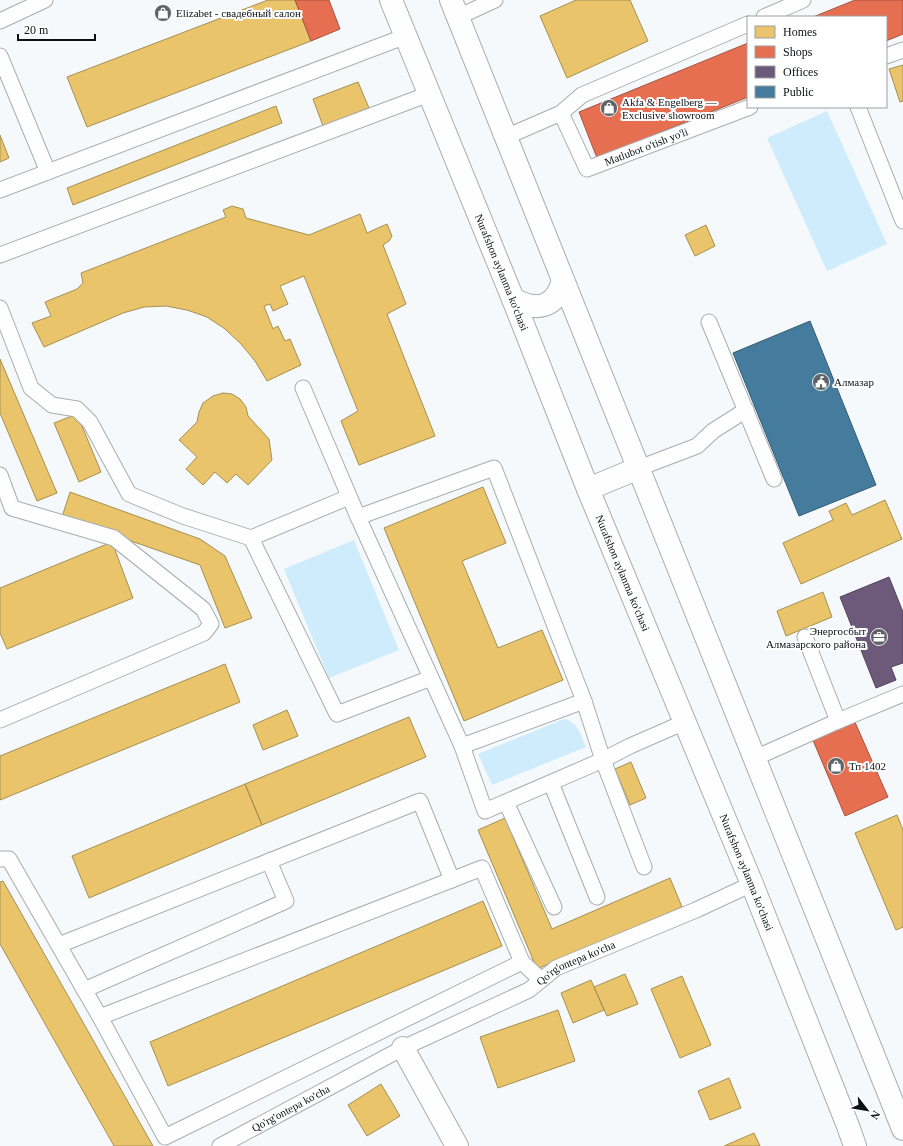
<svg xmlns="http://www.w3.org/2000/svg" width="903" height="1146" font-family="Georgia,serif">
<rect width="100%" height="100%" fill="#f5f9fb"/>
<path fill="#ceecfc" d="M827,111l60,133 -60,27 -60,-133z
M354,540l45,110 -70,28 -45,-109z
M564,719c14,3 17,16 22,28l-94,38 -14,-31z"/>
<path fill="#e9c46a" stroke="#a68f50" d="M268,0h27l16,41 -224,86 -20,-50z
M576,0h54l18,41 -81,37 -27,-62z
M903,65v36l-3,1 -11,-33z
M358,82l11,26 -46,18 -10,-27z
M276,106l6,17 -209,82 -6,-17z
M0,135l9,23 -9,4z
M232,206l11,3 3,9 63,17 51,-21 7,19 20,-9 5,12 -3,5 -6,4 23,59 -19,10 48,122 -76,29 -18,-44 17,-10 -54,-135 -24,10 8,18 -15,7 -3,-7 -6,2 9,23 5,-3 7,15 5,-2 11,26 -34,16 -12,-20 -14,-17 -16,-15 -18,-12 -20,-7 -21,-4 -22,1 -21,6 -79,34 -12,-24 19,-7 -6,-14 32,-13 6,-6 -2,-10 145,-56 -3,-7z
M706,225l9,21 -20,10 -10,-21z
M0,359l57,134 -20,8 -37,-88z
M223,393l9,1 8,5 6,8 2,9 21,23 3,21 -24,25 -12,-11 -9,9 -12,-11 -12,13 -17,-16 11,-12 -18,-17 18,-18 2,-10 4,-9 10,-7z
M77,414l24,58 -22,10 -25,-59z
M483,487l23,56 -44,18 36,87 44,-18 21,50 -99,41 -80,-193z
M70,492l130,47 25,17 27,62 -27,10 -25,-63 -138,-48z
M885,500l17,39 -101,45 -18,-41 50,-23 -4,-9 17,-8 6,12z
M112,542l21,56 -126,51 -7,-16v-45z
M823,592l9,25 -46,19 -9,-25z
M225,664l15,38 -240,98v-44z
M287,710l11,26 -35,14 -10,-25z
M409,717l17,40 -164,68 -17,-41z
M631,762l15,36 -16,7 -15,-36z
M245,784l17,41 -173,73 -17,-42z
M897,815l6,15v97l-7,3 -41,-97z
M505,818l47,111 118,-51 12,29 -145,62 -59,-139z
M3,881l150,265h-39l-114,-202v-62z
M483,901l19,45 -334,140 -18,-44z
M625,974l13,30 -31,12 -13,-29z
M682,976l29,69 -31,13 -29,-69z
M591,980l13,30 -31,13 -12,-30z
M558,1010l17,51 -77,27 -18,-51z
M729,1078l12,30 -31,12 -12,-29z
M381,1084l19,32 -33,20 -19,-31z
M754,1133l6,13h-36z"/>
<path fill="#e76f51" stroke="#a5533f" d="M295,0h34l11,29 -29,12z
M855,0h48v34l-17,7v-24h-73z
M748,43v54l-151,61 -18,-46z
M854,720l34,77 -43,19 -33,-78z"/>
<path fill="#6d597a" stroke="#50445c" d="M889,577l14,35v51l-12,4 5,13 -20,8 -36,-91z"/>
<path fill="#457b9d" stroke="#345c74" d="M810,321l66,164 -77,31 -66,-163z"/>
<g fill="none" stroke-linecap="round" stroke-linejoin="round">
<g stroke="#a8adb0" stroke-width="17">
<g id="service">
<path d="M458,17l37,-17"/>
<path d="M764,17l39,-17"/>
<path d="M0,21l45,-21"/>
<path d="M0,56l48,116"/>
<path d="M886,56l17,-6"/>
<path d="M858,107l45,114"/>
<path id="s1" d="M561,113l26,56 163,-62"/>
<path d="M506,137l55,-24 21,-18 166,-71"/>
<path d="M0,190l406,-154"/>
<path d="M0,255l429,-161"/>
<path d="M0,308l31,80 21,17 25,4 13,13 39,72 54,22 68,22 98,-41"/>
<path d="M709,322l65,157"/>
<path d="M303,388l55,129 104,229 23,65 118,-51 27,-14 55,-24"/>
<path d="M639,468l58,-22 16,-15 33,-21"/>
<path d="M0,475l12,33 102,30 89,71 8,15 -7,9 -204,87"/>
<path d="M358,517l136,-49 90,233"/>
<path d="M251,538l86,176 94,-36"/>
<path d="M805,637l33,84"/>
<path d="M462,746l122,-45 19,59 41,107"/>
<path d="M755,758l83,-37 65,-27"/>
<path d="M551,783l46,114"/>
<path d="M506,802l48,105"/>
<path d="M0,859h9l91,158 65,120 357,-175"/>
<path d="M59,945l361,-144 32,79"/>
<path d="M84,990l202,-89 -17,-40"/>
<path d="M100,1017l382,-149 40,94 19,18"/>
<path id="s2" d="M220,1146l183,-98 126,-58 27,-22 140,-58 56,-26"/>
</g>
</g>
<g stroke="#a8adb0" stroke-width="24">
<path id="minor" d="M403,1048l54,98"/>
</g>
<g stroke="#a8adb0" stroke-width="24">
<g id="primary">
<path id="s3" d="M391,0l122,299 75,190 164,395 96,242 7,20"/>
<path d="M451,0l452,1129"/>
<path d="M513,299c24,13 43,9 50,-19"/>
<path d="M588,489l51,-21"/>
</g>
</g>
<use href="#service" stroke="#fefefe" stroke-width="15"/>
<use href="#minor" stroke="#fefefe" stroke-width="22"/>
<use href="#primary" stroke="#fefefe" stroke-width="22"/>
</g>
<defs>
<g id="shop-disc" transform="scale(0.9)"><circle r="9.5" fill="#5d6366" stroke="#fff"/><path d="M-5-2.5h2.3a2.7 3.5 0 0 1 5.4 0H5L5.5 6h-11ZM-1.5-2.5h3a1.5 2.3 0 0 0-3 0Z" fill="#fff"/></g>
<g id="civic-disc" transform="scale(0.9)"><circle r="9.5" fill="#5d6366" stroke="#fff"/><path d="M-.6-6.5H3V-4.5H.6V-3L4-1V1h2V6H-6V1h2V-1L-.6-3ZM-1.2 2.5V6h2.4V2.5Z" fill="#fff"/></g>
<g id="office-disc" transform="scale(0.9)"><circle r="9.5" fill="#5d6366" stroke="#fff"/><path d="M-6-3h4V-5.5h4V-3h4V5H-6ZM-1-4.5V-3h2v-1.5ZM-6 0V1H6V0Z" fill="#fff"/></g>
</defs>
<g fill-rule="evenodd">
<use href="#shop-disc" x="163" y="13"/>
<use href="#shop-disc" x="609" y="108"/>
<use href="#civic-disc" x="821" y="382"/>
<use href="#office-disc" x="879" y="637"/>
<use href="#shop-disc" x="836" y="766"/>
</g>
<g text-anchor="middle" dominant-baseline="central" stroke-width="4" stroke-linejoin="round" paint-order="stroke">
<g font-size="11" fill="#0b1215" stroke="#fff" text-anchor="start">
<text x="176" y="13">Elizabet - свадебный салон</text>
<text x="622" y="102">Akfa &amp; Engelberg —<tspan x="622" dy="13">Exclusive showroom</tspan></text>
<text x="834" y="382">Алмазар</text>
<text x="866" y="631" text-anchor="end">Энергосбыт<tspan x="866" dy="13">Алмазарского района</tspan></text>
<text x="849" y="766">Тп 1402</text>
</g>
<g font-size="11" fill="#0b1215" stroke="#fff">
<text stroke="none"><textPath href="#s1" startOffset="125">Matlubot o'tish yo'li</textPath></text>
<text stroke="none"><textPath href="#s3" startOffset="294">Nurafshon aylanma ko'chasi</textPath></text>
<text stroke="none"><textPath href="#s3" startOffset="618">Nurafshon aylanma ko'chasi</textPath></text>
<text stroke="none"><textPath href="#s3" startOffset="942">Nurafshon aylanma ko'chasi</textPath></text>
<text stroke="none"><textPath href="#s2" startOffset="401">Qo'rg'ontepa ko'cha</textPath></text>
<text stroke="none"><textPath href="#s2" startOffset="80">Qo'rg'ontepa ko'cha</textPath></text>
</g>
</g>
<rect x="747" y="16" width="140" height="92" fill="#ffffff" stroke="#9da0a1"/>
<rect x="755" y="26" width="20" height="12" fill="#e9c46a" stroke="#9da0a1"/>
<text x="783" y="36" font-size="12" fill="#0b1215">Homes</text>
<rect x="755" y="46" width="20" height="12" fill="#e76f51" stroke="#9da0a1"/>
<text x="783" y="56" font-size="12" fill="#0b1215">Shops</text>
<rect x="755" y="66" width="20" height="12" fill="#6d597a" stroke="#9da0a1"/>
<text x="783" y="76" font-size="12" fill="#0b1215">Offices</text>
<rect x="755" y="86" width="20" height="12" fill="#457b9d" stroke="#9da0a1"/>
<text x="783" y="96" font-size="12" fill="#0b1215">Public</text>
<g transform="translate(867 1110) rotate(121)" stroke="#ffffff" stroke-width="3" paint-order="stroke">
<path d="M0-3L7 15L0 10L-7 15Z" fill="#0b1215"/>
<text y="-6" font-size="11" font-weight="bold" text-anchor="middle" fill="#0b1215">N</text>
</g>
<path d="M18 34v6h77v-6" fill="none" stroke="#0b1215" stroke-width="2"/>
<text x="24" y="34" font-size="12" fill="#0b1215" stroke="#ffffff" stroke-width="3" paint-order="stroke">20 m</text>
</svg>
